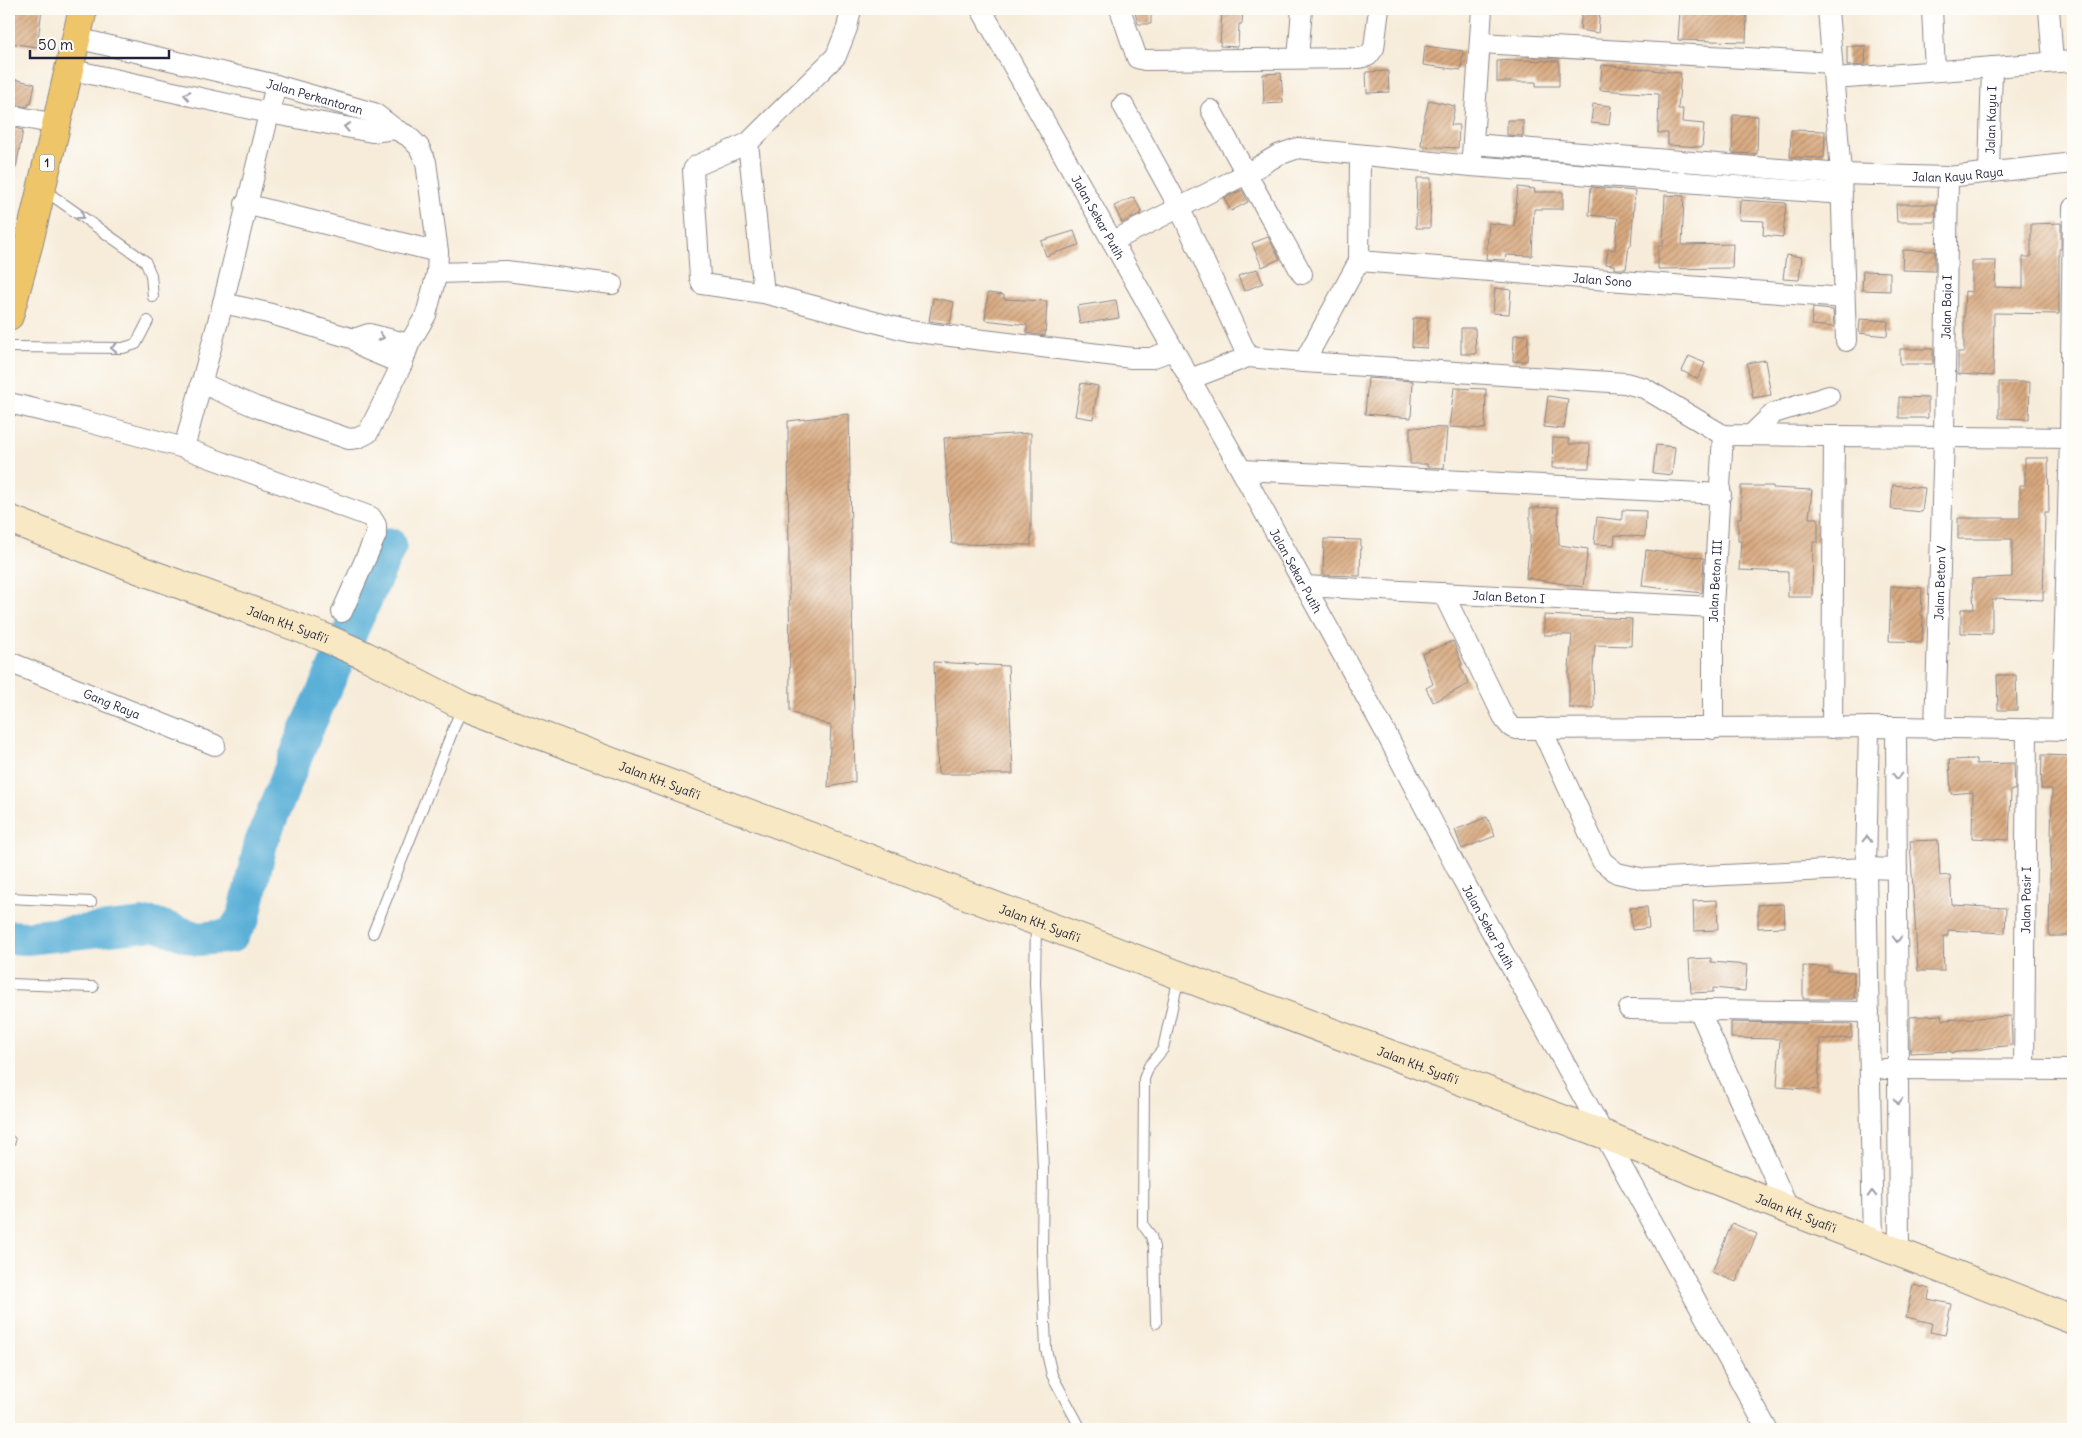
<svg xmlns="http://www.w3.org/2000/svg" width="2082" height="1438" font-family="Delius,sans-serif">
<defs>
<pattern id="building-hatch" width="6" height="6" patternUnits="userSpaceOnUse" patternTransform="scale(1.25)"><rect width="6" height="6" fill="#d8a97f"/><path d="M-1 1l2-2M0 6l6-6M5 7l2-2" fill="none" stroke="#af8969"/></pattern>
</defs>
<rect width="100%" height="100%" fill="#fdfcf7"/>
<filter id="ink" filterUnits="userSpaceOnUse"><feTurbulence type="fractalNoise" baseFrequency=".02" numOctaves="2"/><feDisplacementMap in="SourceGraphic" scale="10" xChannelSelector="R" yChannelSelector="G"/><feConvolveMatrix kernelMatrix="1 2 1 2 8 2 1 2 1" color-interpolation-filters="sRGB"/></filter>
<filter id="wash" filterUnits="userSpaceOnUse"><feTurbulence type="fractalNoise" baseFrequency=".0096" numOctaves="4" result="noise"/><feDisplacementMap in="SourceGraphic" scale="20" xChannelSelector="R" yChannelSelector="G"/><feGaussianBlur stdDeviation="1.12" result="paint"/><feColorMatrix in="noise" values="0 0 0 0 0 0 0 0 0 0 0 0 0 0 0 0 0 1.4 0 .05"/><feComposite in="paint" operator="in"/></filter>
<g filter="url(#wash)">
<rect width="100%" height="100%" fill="#f7ecda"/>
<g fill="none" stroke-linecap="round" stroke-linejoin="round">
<path stroke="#5cb0d8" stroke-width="34" d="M9,937l17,1 128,-14 44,15 33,-3 13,-20 17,-73 47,-117 82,-181"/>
</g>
<g id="blocks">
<path fill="url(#building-hatch)" d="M9,9h33l-5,38 -28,-4z
M1134,9h17v15h-13z
M1222,9h21l-1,15h-3l-1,23 -18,-1z
M1582,9h18l-2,24 -18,-3z
M1680,11l67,4 -1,27 -68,-2z
M1425,46l38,5 -2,19 -38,-5z
M1847,46h19l-1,19 -18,1z
M1512,60l47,1v25h-23v-4h-39v-21z
M1602,65l79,8 -3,36h5l-1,13 22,2 -2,23 -34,-2v-12h-10l1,-39 -59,-4z
M1388,71l1,21 -22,1 -1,-21z
M1281,73l2,30 -19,1 -1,-30z
M9,78l26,6 -4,20h-3v3l-15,-3 1,-3 -5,-1z
M1429,100l26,6 -4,19h8l-1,23 -37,-2 2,-23z
M1593,104l18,2 -2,19 -18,-2z
M1733,115l25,1 -1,38 -25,-1z
M1507,120h16v16l-16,-1z
M9,127l14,3 -7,38 -7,-1z
M1791,130l34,1 -1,27 -34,-1z
M1417,178h14l-1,50h-14z
M1518,187l17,2 -1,3h29v17h-29l-2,47 -26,-1 -1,5 -19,-1 3,-36 25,3z
M1591,187l44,4 -4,55h-2l-3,23h-12v-4l-8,-1 2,-15 7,1 3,-32 -29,-3z
M1242,190l6,12 -17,9 -7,-13z
M1665,195l19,1 -2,49 51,-1 -1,24 -74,1v-23h5z
M1134,197l8,16 -20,10 -8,-17z
M1740,200l46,3 -3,34 -20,-2 1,-14 -25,-1z
M1896,204h40l-1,18h-38z
M2061,223v26h-2v65l-65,-1 -1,63 -35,-2v-22h6v-45l1,-16 7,1v-31h24l-1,26 28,1v-31h8v-33z
M1074,231l5,14 -33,11 -5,-15z
M1268,237l12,22 -18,8 -10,-24z
M1903,250l32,1v20l-33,-1z
M1786,255l16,2 -3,23 -16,-1z
M1257,269l6,14 -19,8 -6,-15z
M1863,271l27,1v19l-28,-1z
M1495,288l16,2 -2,24 -16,-1z
M988,293l16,2v4l43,2 -2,35 -18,-3v-8l-42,-5z
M933,298l21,4 -4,22 -21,-3z
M1116,300l3,18 -39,6 -3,-18z
M1813,308l20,2 1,17 -23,-2z
M1413,318h15l-1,30 -15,-1z
M1860,319l28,2 -1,15 -28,-3z
M1461,328h14l1,26h-15z
M1514,335h14l-1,26h-14z
M1900,349h33v15h-33z
M1689,356l16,7 -7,16 -16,-8z
M1765,360l6,35 -18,3 -6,-35z
M1368,378l45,3 -2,37 -46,-4z
M1999,382h31l-1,37 -30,-1z
M1081,383l17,3 -5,33 -18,-3z
M1454,388l32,1 -1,40 -36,-2z
M1548,396l20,3 -4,30 -20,-2z
M1899,397l29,1v20h-29z
M849,414l6,368 -27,5 3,-61 -41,-14 -2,-291z
M1410,427l37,1 -3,40 -17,-1v-3h-17z
M1031,433v112l-79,-1 -8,-106z
M1553,438l16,1v5h21l-1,24h-37z
M1656,445l19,2 -3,28 -19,-2z
M2025,458h23l1,54h-4l-2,88 -47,-2v2h-4v34l-31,-1v-24h13l-2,-30 40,-2v-38h-54v-21h62v-33h5z
M1893,485l32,3 -3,24 -31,-3z
M1741,486h32v2l39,2 -3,28h9v24h-5l-1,55h-24v-25l-49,-2 2,-29h-3v-23h3z
M1558,507l1,38 29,4 -5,38 -57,-9 4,-37v-33z
M1622,510l24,1 -1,26 -30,-2 -1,10 -20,-1 3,-27 25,3z
M1324,539l37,1 -1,36 -37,-1z
M1646,550l58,8 -2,35 -60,-7z
M1891,586l31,2 -1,28h2l-1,26 -33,-1z
M1544,615l88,4 -1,27 -36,-1 -2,23 1,40h-25v-40l3,-33h-28z
M1453,641l9,23 -2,1 9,19 -36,18 -7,-14 7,-4 -11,-30z
M934,662l74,4 5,108h-75z
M1997,675h19l1,35h-19z
M2042,755l29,1 2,180h-24l3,-147h-11z
M1976,759v5l38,-1 1,27h-4l-2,50 -37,-2 1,-46 -22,2 -2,-34z
M1487,817l8,19 -33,13 -7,-19z
M1938,840l2,36 10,-1 2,30 54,3 -1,25 -57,-3v6h-5l1,35h-26l-8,-130z
M1717,900l1,30 -24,1 -1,-30z
M1784,904l1,23 -27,1v-23z
M1647,907l2,21 -17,2 -2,-22z
M1711,958v4l36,3 -2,26 -32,-3v4l-22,1 -2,-34z
M1803,966l25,1v4l26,1v27h-51z
M1941,1015l1,5 69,-4 1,29 -61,8v-2l-41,2v-36z
M1731,1022l121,2v14l-32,1 -2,51 -41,-3 3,-48 -49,-1z
M1732,1223l25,11 -21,48 -24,-10z
M1913,1285l17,4 -2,10 23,5 -6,31 -15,-3 2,-9 -26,-6z"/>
</g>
</g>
<g filter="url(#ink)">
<use href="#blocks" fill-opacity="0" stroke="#8c878a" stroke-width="1"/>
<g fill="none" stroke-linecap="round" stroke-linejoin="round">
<g stroke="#8c878a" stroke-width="12">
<path id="lane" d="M44,190l101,71 6,14 2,22
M9,347l114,1 13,-4 12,-23
M9,898l82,4
M1036,922l-1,61 8,186 -1,81 4,99 6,26 29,54
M373,933l89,-226
M9,984l84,3
M9,1141h1
M1156,1323l-2,-76 -3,-11 -8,-11 1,-146 5,-13 14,-17 16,-73"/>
</g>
<g stroke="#8c878a" stroke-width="22">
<g id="street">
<path d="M851,9l-4,19 -11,28 -88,87 -52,23 -3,4 7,108 2,6 62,9 145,38 223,27h19l22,-8"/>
<path id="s1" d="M981,9l248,439 158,287 70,134 310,560"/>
<path d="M1120,9l17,49 7,2 215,-2 9,-2 6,-8 5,-39"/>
<path d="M1828,9l13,165 5,167"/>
<path d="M1932,9l3,62"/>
<path d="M2049,9l4,53"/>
<path id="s2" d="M76,38l200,47 98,28 21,16 13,7 11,11 7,15 12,90 -1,21 -11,42 -17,29 -7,20 -34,69 -10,5 -9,1 -93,-32 -55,-24"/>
<path d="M1481,43l351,20"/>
<path d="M1298,58l4,-49"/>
<path d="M68,69l201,44 103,19 23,-3"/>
<path d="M1834,79l239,-18"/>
<path d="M1123,105l56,102 69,150"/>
<path d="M1211,110l91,164"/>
<path d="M9,115l47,9"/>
<path d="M748,143l16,150"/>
<path id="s3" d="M1473,144l368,30 107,3 125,-14"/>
<path d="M1472,156l10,-147"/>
<path id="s4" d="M1989,172l3,-105"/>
<path d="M245,204l193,48"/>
<path d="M1113,241l133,-67 32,-19 20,-7 173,18 371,28"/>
<path id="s5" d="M1359,261l485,37"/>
<path d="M437,273l69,-2 106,13"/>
<path d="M223,303l45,10 86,26 12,10 36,15"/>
<path d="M354,339l15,-5 40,10"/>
<path d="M1304,362l55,-101 1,-105"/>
<path d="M1190,379l58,-22 56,5 321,21 19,5 79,47 350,3"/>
<path d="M9,403l68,16 107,29 187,69 5,8v10l-34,77"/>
<path d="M1751,435l23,-22 55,-17"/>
<path d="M184,448l39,-145 53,-218"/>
<path d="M1242,470l479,24"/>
<path id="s6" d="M1304,586l409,21"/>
<path d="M1443,593l62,127 6,7 6,2 379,-2 177,3"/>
<path id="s7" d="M9,662l206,83"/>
<path d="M1869,727l-3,141 7,375"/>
<path d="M1896,727l3,525"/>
<path d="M1541,728l61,133 15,12 27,6 222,-11 31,1"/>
<path d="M1832,728l2,-292"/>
<path id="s8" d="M1713,729v-122l10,-172"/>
<path id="s9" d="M1935,729l9,-292 4,-260"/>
<path d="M2062,730l8,-292 3,-230"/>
<path d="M1629,1009l240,3"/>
<path d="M1699,1010l90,200"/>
<path d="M1885,1069l188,1"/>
<path id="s10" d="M2024,1070l3,-341"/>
</g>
</g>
<g stroke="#8c878a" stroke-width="30">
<g id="secondary">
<path id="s11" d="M9,519l134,52 178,65 45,20 97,50 1142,429 184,75 284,110"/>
</g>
</g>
<g stroke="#8c878a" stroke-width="30">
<path id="highway" d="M9,316l20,-74 54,-233"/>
</g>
<use href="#lane" stroke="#fff" stroke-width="10"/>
<use href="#street" stroke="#fff" stroke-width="20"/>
<use href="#secondary" stroke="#f8e8c3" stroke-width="28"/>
<use href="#highway" stroke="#eec569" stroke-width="28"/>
</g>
<defs><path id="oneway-chevron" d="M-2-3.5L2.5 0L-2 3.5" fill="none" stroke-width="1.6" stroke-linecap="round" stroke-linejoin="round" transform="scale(1.25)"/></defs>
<g stroke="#9c9ca7">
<use href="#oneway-chevron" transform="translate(187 95) rotate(-168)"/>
<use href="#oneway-chevron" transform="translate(347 127) rotate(-169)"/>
<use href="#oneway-chevron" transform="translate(81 216) rotate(35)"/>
<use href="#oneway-chevron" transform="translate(381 337) rotate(14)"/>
<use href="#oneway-chevron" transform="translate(114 348) rotate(-179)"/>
<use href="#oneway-chevron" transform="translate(1897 776) rotate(90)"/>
<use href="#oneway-chevron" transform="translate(1867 839) rotate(-89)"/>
<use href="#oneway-chevron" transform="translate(1897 939) rotate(90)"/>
<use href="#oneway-chevron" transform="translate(1898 1101) rotate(90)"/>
<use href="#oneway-chevron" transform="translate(1872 1194) rotate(-91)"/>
</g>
</g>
<g text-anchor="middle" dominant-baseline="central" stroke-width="4.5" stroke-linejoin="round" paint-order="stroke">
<rect fill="#fdfcf7" stroke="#646373" stroke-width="1" x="39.5" y="154.5" width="15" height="17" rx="4"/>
<g font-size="11" font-weight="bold" fill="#22223b">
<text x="47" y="163">1</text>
</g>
<g font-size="12" fill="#22223b" stroke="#fdfcf7">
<text stroke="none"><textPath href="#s2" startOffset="246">Jalan Perkantoran</textPath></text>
<text stroke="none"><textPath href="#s4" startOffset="52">Jalan Kayu I</textPath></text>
<text stroke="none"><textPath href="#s3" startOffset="486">Jalan Kayu Raya</textPath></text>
<text stroke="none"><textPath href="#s1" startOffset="239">Jalan Sekar Putih</textPath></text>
<text stroke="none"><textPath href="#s5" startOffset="244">Jalan Sono</textPath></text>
<text stroke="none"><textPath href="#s9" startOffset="422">Jalan Baja I</textPath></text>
<text stroke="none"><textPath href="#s1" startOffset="644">Jalan Sekar Putih</textPath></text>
<text stroke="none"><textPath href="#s8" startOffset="148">Jalan Beton III</textPath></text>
<text stroke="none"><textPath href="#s9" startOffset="146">Jalan Beton V</textPath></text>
<text stroke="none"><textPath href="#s6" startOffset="205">Jalan Beton I</textPath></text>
<text stroke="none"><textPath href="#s11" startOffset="298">Jalan KH. Syafi'i</textPath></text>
<text stroke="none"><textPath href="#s7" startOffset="111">Gang Raya</textPath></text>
<text stroke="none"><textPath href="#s11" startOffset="702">Jalan KH. Syafi'i</textPath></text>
<text stroke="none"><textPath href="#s10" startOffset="170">Jalan Pasir I</textPath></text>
<text stroke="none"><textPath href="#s11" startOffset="1108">Jalan KH. Syafi'i</textPath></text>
<text stroke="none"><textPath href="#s1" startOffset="1049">Jalan Sekar Putih</textPath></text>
<text stroke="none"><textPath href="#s11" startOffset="1512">Jalan KH. Syafi'i</textPath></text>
<text stroke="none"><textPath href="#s11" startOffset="1918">Jalan KH. Syafi'i</textPath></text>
</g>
</g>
<rect width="2082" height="1438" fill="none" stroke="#fdfcf7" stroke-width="30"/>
<path d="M30 50v8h139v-8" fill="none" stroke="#22223b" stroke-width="2.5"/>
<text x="38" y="50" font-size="15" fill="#22223b" stroke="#fdfcf7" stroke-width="4" paint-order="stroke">50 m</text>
</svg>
